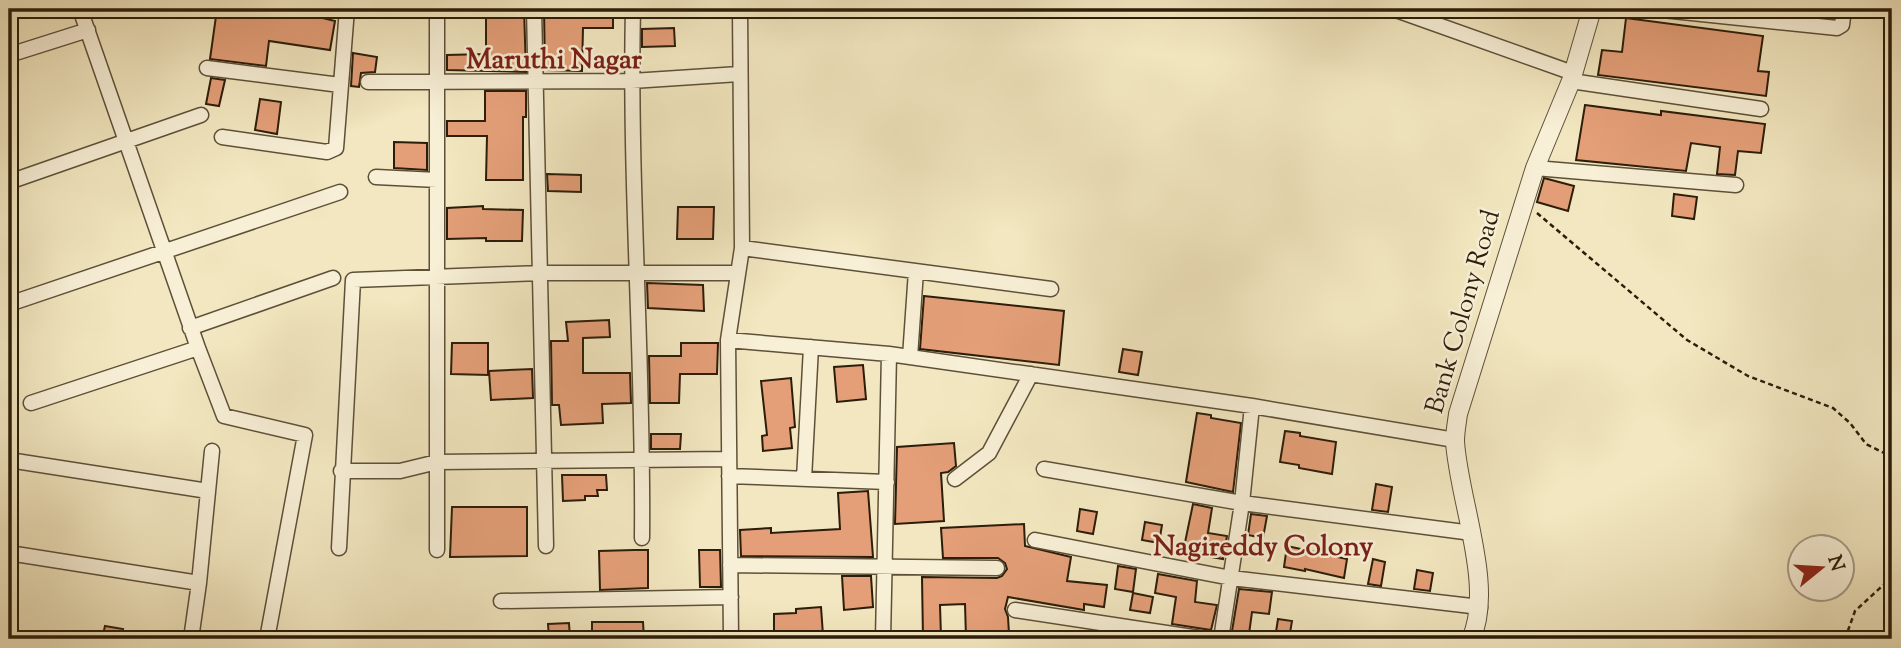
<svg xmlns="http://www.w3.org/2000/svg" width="1901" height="648" font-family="'Sorts Mill Goudy',serif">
<rect width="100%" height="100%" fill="#f2e7c0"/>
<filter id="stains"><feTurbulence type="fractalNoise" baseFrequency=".00286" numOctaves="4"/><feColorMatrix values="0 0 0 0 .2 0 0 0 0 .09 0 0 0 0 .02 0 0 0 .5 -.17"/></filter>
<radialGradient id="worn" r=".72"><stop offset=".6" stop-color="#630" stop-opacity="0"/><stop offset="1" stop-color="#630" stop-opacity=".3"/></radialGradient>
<path fill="#e49f78" stroke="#2c1d0a" stroke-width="2" d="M217,9l81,3 37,9 -5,29 -61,-9 -3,25 -56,-7z
M486,9h38l2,63 -79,-2v-15l39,-1z
M544,9h69v19h-30l-1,43 -37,-1z
M1626,18l137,18 -5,35 11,1 -3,24 -168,-21 4,-25 20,2z
M674,28l1,18 -33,1v-18z
M353,53l24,4 -2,15 -14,1 -2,14 -8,-1z
M211,78l14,2 -6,26 -13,-2z
M485,91h41v26h-3v63h-37l1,-44h-40v-15h38z
M260,99l21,3 -4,32 -22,-4z
M1585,105l76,10v-4l104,13 -4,29 -23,-2 -3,24 -18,-1 3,-27 -29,-4 -5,28 -110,-11z
M394,142l33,1v27l-33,-2z
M547,174l34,1v17l-33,-1z
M1544,178l30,8 -6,25 -31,-9z
M1674,194l23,3 -3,22 -22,-3z
M483,206v3l40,1 -1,31h-36v-3l-39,1v-31z
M678,207h36l-1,32h-36z
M647,283l56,2 1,26 -56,-3z
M924,296l140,15 -5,54 -139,-16z
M609,320l1,17 -27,1v35h47l1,30 -29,1 1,19 -42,2 -2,-20h-7l-1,-64h17l-2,-19z
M452,343h36v32l-37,-1z
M681,343h37l-1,31h-37l-1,29h-29l-1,-47h32z
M1123,349l19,3 -4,23 -19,-3z
M863,365l3,34 -29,3 -3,-35z
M532,369l1,29 -42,2 -2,-29z
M791,378l4,49 -5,1 2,20 -29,3 -1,-15 5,-1 -6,-54z
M1197,413l14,2v3l30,5 -8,69 -47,-10z
M1285,431l15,2v3l36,6 -4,32 -33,-6v-3l-19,-3z
M651,434h30l-1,15h-29z
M954,443l2,23 -8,6 -7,1 3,48 -49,3 2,-77z
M562,475h44l1,15h-10l1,6h-13v4l-22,1z
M1376,484l16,3 -4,25 -16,-2z
M868,491l5,66 -132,-1 -1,-26 31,-2v5l69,-4 -2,-36z
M1193,504l19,4 -4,25 19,3 -4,23 -40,-7z
M452,507h75v49l-77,1z
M1080,509l17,3 -4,22 -16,-3z
M1251,514l16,2 -4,22 -15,-3z
M1145,522l17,3 -3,18 -17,-3z
M1024,524l1,22 46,11 -4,24 40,4 -3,22 -20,-3v6l-76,-13 -3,12 3,8 1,17 -43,4 -1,-34 -25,1 1,32 -18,2 -1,-62 75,1 5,-2 5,-7 -2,-6 -7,-5h-55l-2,-30z
M1287,546l60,13 -3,19 -39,-9v2l-21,-4z
M634,550h14v38l-48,2 -1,-39z
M699,550h21l1,37h-21z
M1373,559l12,3 -4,24 -13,-2z
M1118,566l18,3 -3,23 -18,-3z
M1417,570l16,3 -3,18 -16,-2z
M1158,574l39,7 -2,21 22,3 -6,25 -39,-6 4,-27 -21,-4z
M842,576h29l2,31 -29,3z
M1239,589l33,3 -3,22 -17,-2 -3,22 -17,-3z
M1133,593l20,4 -3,16 -20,-3z
M821,607l2,28 -49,1v-22l22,-1v-4z
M1278,619l14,2 -3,18 -14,-1z
M592,622h51l1,17h-52z
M569,623l1,16h-21l-1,-15z
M105,626l18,3 -2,10h-19z"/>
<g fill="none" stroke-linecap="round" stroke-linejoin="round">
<g stroke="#5e5038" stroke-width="17">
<path id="minor" d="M80,9l118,339 26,68 81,19 -38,204
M534,9l12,537
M633,9c-4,176 11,353 9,529
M1393,9l180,64
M1653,9l184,19 5,-3 2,-16
M9,55l79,-25
M207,68l133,17
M1571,81l190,28
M368,82l264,-1 107,-7
M222,137l105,15 9,-4 11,-139
M1535,168l201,17
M376,177l61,3
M9,182l192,-67
M742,248l309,41
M9,304l331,-112
M190,328l143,-50
M728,340l161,14 363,52 203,34
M910,357l6,-86
M31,403l167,-55
M9,460l199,31
M1044,469l198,34 230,30
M341,471h59l37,-9 292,-3
M729,476l158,6
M804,479l7,-132
M955,479l34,-26 42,-79
M1035,540l196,38 249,29
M339,548l14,-268 187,-7h197
M437,550v-541
M9,553l190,30
M730,565l267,3
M501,601l230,-4
M1015,610l191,29
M191,639l8,-56 13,-132
M731,639l-3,-299 14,-92 -2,-239
M883,639l6,-285
M1221,639l21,-136 10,-97"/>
</g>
<g stroke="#5e5038" stroke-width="20">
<path id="tertiary" d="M1471,639c24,-53 -13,-141 -16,-198 0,-9 2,-19 3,-27l77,-246 36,-87 21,-72"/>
</g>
<path stroke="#2c1d0a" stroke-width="2.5" stroke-dasharray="5 3.5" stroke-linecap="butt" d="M1537,213l150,127 61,36 85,32 17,15 16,21 26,13
M1845,639l10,-28 37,-34"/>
<use href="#minor" stroke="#f7efd6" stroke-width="14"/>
<use href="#tertiary" stroke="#f7efd6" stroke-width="18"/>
</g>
<g text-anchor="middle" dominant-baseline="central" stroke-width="5" stroke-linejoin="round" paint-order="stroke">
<g font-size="26" fill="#2c1d0a" stroke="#f7efd6">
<text transform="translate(1464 312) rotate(-74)">Bank Colony Road</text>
</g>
<g font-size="28" font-weight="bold" fill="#7a1f14" stroke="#f7efd6">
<text x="554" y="61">Maruthi Nagar</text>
<text x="1263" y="548">Nagireddy Colony</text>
</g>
</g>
<rect width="1901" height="648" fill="none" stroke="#f2e7c0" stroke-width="35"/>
<rect x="10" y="10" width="1880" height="627" fill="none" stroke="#2c1d0a" stroke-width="3.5"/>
<rect x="18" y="18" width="1866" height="613" fill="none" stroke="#2c1d0a" stroke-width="2"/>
<g transform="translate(1821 568) rotate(72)"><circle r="33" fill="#f7efd6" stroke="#a69b84" stroke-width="2"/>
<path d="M0-5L12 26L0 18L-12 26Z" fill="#8f2418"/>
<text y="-10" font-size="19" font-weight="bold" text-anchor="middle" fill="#2c1d0a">N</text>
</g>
<rect width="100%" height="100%" filter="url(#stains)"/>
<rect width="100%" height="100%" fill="url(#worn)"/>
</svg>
